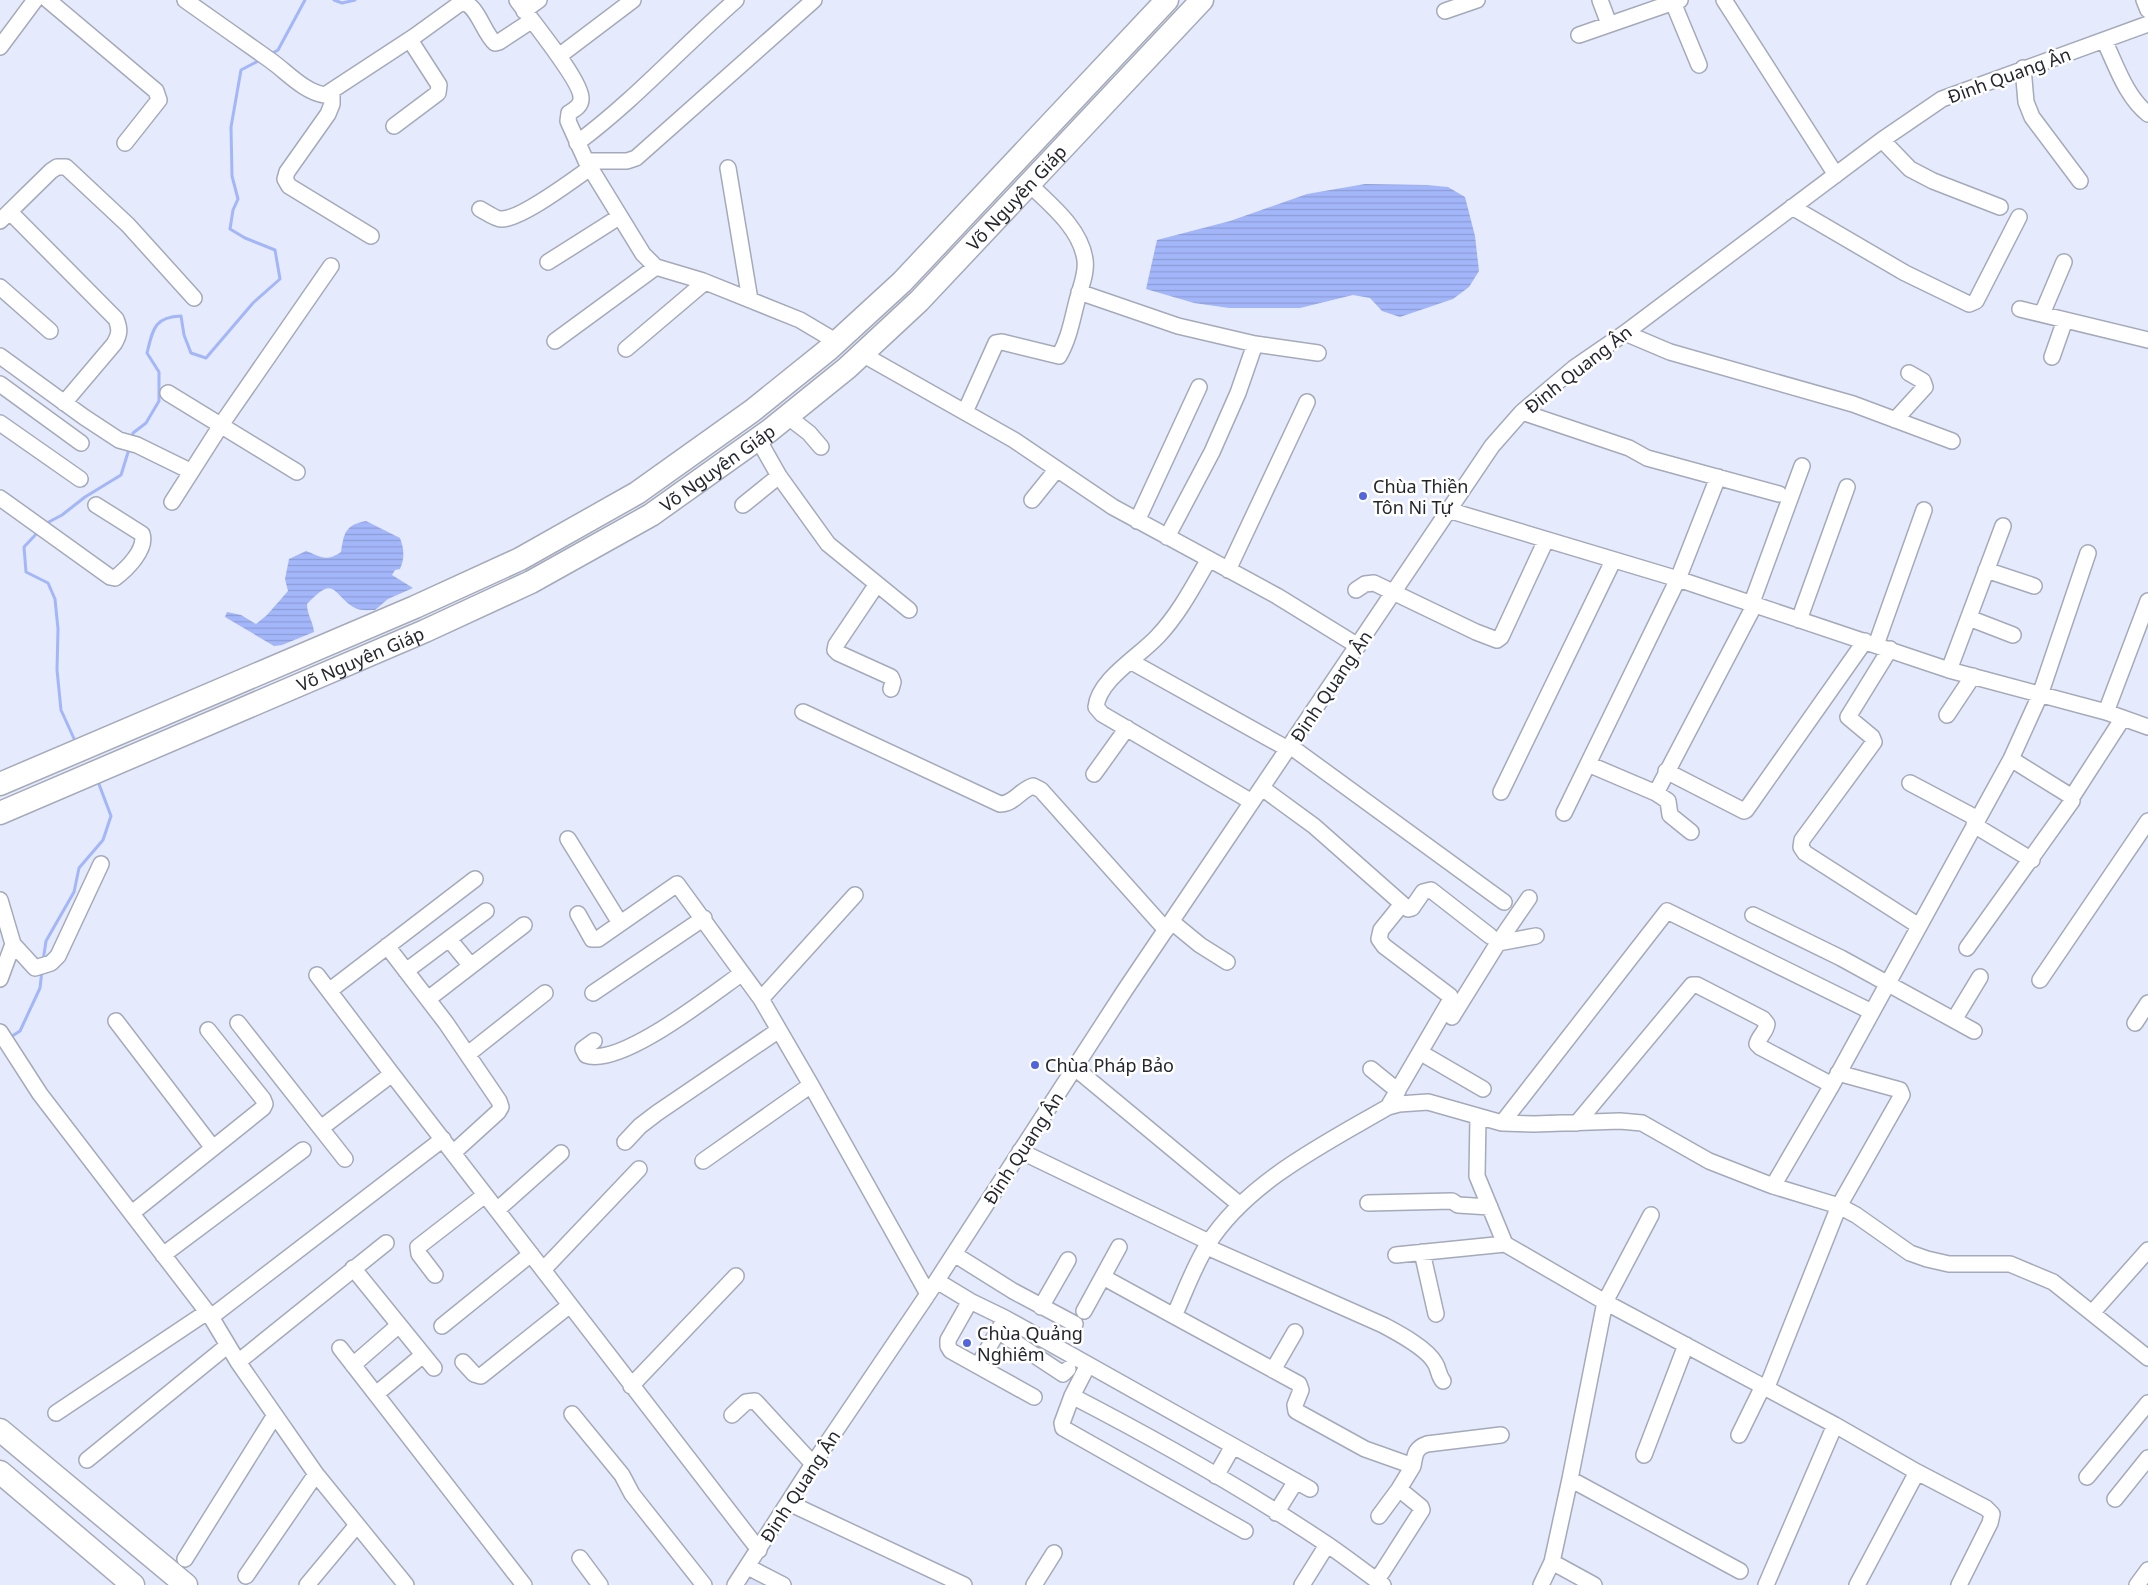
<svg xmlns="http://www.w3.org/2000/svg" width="2148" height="1585" font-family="'Noto Sans',sans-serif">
<defs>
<pattern id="water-rules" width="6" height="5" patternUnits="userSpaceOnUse" patternTransform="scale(1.25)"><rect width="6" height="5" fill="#a3b6f9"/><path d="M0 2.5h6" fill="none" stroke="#8c9cd6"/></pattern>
</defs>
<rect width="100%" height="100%" fill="#e5ebfc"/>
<path fill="#dae1f9" d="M751,1573l24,12h-32z"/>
<path fill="url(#water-rules)" d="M1365,184l62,1 21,2 17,10 10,39 4,35 -10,16 -16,12 -53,18 -18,-6 -12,-13 -17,-3 -53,13h-71l-35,-5 -48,-14 11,-49 73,-19 77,-27z
M366,521l34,17c4,11 5,20 0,31l-5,1 -3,5 21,13 -25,11 -13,11c-6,0 -15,1 -20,-2 -23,-13 -19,-35 -48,-4 0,11 6,17 7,28l-32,13 -8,1 -49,-29 2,-5 14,3 15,9 11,-9 21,-24 -3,-12 4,-20 17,-8c16,6 20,11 35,1 3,-19 4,-27 25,-31z"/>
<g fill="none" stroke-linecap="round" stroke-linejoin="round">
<path stroke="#a3b6f9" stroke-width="3" d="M334,0l8,3 13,-3
M269,55l9,-5 27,-50
M132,438l1,-5 13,-10 13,-22v-29l-12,-19c6,-24 7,-36 34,-37l3,19 7,18 15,5 47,-55 27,-24 -5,-29 -30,-12 -15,-9 3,-19 5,-11 -6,-23 -1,-49 10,-57 21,-11
M45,524l17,-9 23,-18 36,-22 9,-29
M39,531l-15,16 2,25 22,11 7,16 3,30 -1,41 4,40 15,33
M43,961l3,-20 28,-49 5,-24 24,-28 8,-24 -14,-37
M9,1038l11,-7 20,-43 2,-18"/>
<g stroke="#a5aaba" stroke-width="18">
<path id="minor" d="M48,0l108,91 3,9 -34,43
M185,0c28,20 57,40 85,60 17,12 34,32 55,35l90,-59 47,-34c16,3 21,31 33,41l4,-1 32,-21
M517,0c12,18 66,82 64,99 0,7 -6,10 -12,14l-1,8 18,40 57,93 13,13 47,14 97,39 37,22
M1600,0l9,24
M1672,0l27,65
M1724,0l112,175
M2144,0l4,10
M524,11l15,-11
M1445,11l32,-11
M1579,35l101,-35
M2104,40c12,25 22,57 44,74
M0,47l35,-47
M559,56l74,-56
M2023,68l3,34 6,15 48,64
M332,92v12l-4,10 -41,58 -2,7 4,7 82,50
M394,126l44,-33 1,-8 -29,-45
M1882,140l28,29 23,12 67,26
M577,143c58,-43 105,-96 159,-143
M586,161h41l9,-3 178,-158
M728,168l22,132
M1792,207l113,66 64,31 7,-3 43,-84
M480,209c6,3 15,10 21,10 19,1 72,-39 89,-51
M10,212l106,107c4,10 4,15 -2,25l-50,59
M0,221l51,-50 6,-4h9l62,58 66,73
M548,262l71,-45
M0,287l50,44
M1079,292l99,34 77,18 63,9
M2020,309l128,31
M2042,314l22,-52
M1625,333l45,19 183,52 99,37
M555,341l101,-74
M626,349l79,-67
M862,354l152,86 99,67 164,89 81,50
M0,356l84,61 35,23 18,5 53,26
M2052,357l13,-37
M0,384l81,59
M168,393l129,79
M965,412l31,-69 6,-1 57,14c10,-17 13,-36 18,-55 3,-13 10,-27 8,-41 -4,-31 -34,-55 -56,-76
M1522,412l107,36 18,10 132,36
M787,416l22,17 12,14
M1895,420l30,-33 -2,-6 -14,-8
M0,423l80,56
M758,439l21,37 49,68 81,66
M0,498l110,79 5,1c12,-9 32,-29 27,-44l-46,-29
M1032,500l25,-31
M172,502l51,-80 108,-156
M743,505l36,-29
M1448,510l230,69 271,91 157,42 42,15
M1137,521l62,-134
M1167,537l45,-85 26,-59 17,-49
M1209,559c-15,26 -30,55 -51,77 -18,20 -59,43 -62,71l6,7 150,88
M1228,570l79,-168
M1986,570l48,16
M877,584l-41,61 -1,5 3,3 53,24 2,5 -2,7
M1356,590l9,-6 9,-1 102,49 21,8 4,-3 45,-97
M1751,605l51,-139
M1969,618l44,17
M1799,620l48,-133
M1876,645l48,-135
M1890,649l-42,68 24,20 2,5 -72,98 -1,7 4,6 114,73
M1130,661l158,88
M1949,670l54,-144
M803,712l197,92c14,0 20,-14 33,-18l8,4 125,140
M2106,712l42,-111
M1947,715l26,-39
M1290,746l214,156
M2011,759l61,38
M1588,764l68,29 12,8 2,14 21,17
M1666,771l78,40 2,-1 119,-169
M1094,774l33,-46
M1910,783l68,36
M1262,788l52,38 94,83 4,-1 11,-16 8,-2 59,46
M1501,792l112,-231
M1656,793l98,-187
M1564,813l114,-234 40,-102
M1974,825l58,35
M568,839l52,84
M0,900l13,44 -13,35
M578,914l14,25h6l79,-55 84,115 50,86 117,209
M1753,915l88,43 133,73
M1172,922l28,23 27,17
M449,939l22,27
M1498,943l31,-45
M13,944l22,24 16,-5 7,-7 43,-92
M387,946l59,77 53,78 2,6 -3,5 -44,40
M1967,948l105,-147v-4l51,-79
M406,971l80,-60
M317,975l75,99
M2040,980l108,-159
M329,991l146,-112
M593,993l111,-75
M428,999l96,-74
M761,999l94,-104
M1452,1017l46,-74 38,-7
M1954,1020l26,-43
M116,1021l97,127
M238,1023l107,136
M2135,1023l13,-20
M0,1032l40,62 171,223 27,45 78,112 90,111
M594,1041l-11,8 3,6c34,13 125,-60 155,-81
M468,1054l77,-61
M1428,1057l55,32
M1075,1068l164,136
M1371,1069l27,22
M1388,1107l63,-108 -1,-3 -66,-50 -5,-7 2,-9 21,-26
M1478,1117l-1,59 28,68 100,58 230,123 -69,160
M1502,1123l165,-212 205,101
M1577,1123l115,-138h5l66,34 4,5c-1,8 -8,12 -10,20l3,3 72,38
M321,1128l71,-54 367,476
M625,1142l15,-16 17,-13 122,-83
M1020,1151l189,91
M703,1161l108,-76
M1773,1186l59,-101 179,-326 29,-64 48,-142
M1368,1203l84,-2 6,4 32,2
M497,1210l64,-57
M132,1213l131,-105 2,-4 -2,-5 -55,-69
M1651,1215l-46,87 -35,177 170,92
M1207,1247l176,78c15,8 44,23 52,38 4,6 3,12 8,18
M1422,1252l14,62
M954,1254l59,37 62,33
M163,1255l140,-105
M1396,1255l109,-11
M353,1268l81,100
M543,1270l96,-101
M435,1275l-16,-21 -1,-7 67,-52
M1103,1277l71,39
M937,1281l33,20 35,17 305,171
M970,1301l-22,39v6l3,5 83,46
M1041,1307l27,-47
M1084,1311l35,-64
M2092,1313l56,-63
M211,1317l232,-178
M442,1326l89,-72
M998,1331l65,43 5,-5
M340,1348l184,237
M238,1362l148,-119
M463,1362l11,12 7,2 89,-71
M353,1365l46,-40
M1088,1365l-16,31 -10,27 1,5 182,103
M978,1366l24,-42
M1273,1370l22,-38
M631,1386l105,-110
M1767,1387l72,-181 63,-111 -2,-5 -62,-17
M376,1394l47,-39
M1072,1396c87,45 174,94 256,149 19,13 37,27 55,40
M56,1413l151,-101
M572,1414l50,61 10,19 72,91
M732,1415l14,-13 9,-1 58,63
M1835,1425l82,47 69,36 6,6 -2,9 -31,62
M1739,1435l24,-49
M1644,1455l42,-110
M87,1460l140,-114
M1413,1466c2,-11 2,-18 14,-22l74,-9
M1216,1476l17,-30
M2087,1477l61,-74
M2115,1499l33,-41
M789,1503l175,82
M1276,1513l20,-32
M1379,1516l20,-27 14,-23 -48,-17 -69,-38 -1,-6 6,-15 -2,-6 -125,-68c11,-24 20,-50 34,-72 39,-62 118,-101 180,-137l11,-3 29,-2 74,21 32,1 86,-3 22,2 67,38 64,25 66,20 17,9 54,38 17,6 22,5h61l43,18 95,76
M580,1558l20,27
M185,1559l90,-144
M1552,1562l42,23
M748,1567l35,18
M246,1576l70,-102
M1376,1580l7,-9 39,-61 -1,-3 -22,-18
M307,1585l50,-60
M735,1585l78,-121 115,-170 197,-304 367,-544 30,-34 52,-44 51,-35 257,-193 60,-41 206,-75
M1034,1585l20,-32
M1302,1585l25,-40
M1541,1585l11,-23 18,-83
M1857,1585l60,-113
M2137,1585l11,-15"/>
</g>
<g stroke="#a5aaba" stroke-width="25">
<g id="highway">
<path d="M0,784l415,-177 105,-48 117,-66 115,-82 77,-62 73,-67 265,-282"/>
<path id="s1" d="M0,813l425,-182 106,-49 120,-67 118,-84 78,-63 72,-67 283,-301"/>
<path d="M0,1430l186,155"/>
<path d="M0,1472l133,113"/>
</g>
</g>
<use href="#minor" stroke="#fff" stroke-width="15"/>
<use href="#highway" stroke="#fff" stroke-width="22"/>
</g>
<g fill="#5265db" stroke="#fff" stroke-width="2">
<circle cx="1363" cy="496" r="5"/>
<circle cx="1035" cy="1065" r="5"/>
<circle cx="967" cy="1343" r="5"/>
</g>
<g text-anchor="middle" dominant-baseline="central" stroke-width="5" stroke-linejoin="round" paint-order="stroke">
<g font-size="18" fill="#25262d" stroke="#fff">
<text transform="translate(2009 75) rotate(-20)">Đinh Quang Ân</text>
<text stroke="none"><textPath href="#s1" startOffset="1202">Võ Nguyên Giáp</textPath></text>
<text transform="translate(1578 369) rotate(-38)">Đinh Quang Ân</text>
<text stroke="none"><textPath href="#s1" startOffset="798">Võ Nguyên Giáp</textPath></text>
<text stroke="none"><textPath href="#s1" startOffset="392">Võ Nguyên Giáp</textPath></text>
<text transform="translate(1331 686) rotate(-56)">Đinh Quang Ân</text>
<text transform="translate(1023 1148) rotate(-57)">Đinh Quang Ân</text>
<text transform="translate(800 1486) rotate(-57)">Đinh Quang Ân</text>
</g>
<g font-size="18" fill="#25262d" stroke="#fff" text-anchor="start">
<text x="1373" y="486">Chùa Thiền<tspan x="1373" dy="21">Tôn Ni Tự</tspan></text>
<text x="1045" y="1065">Chùa Pháp Bảo</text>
<text x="977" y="1333">Chùa Quảng<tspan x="977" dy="21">Nghiêm</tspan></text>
</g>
</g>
</svg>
